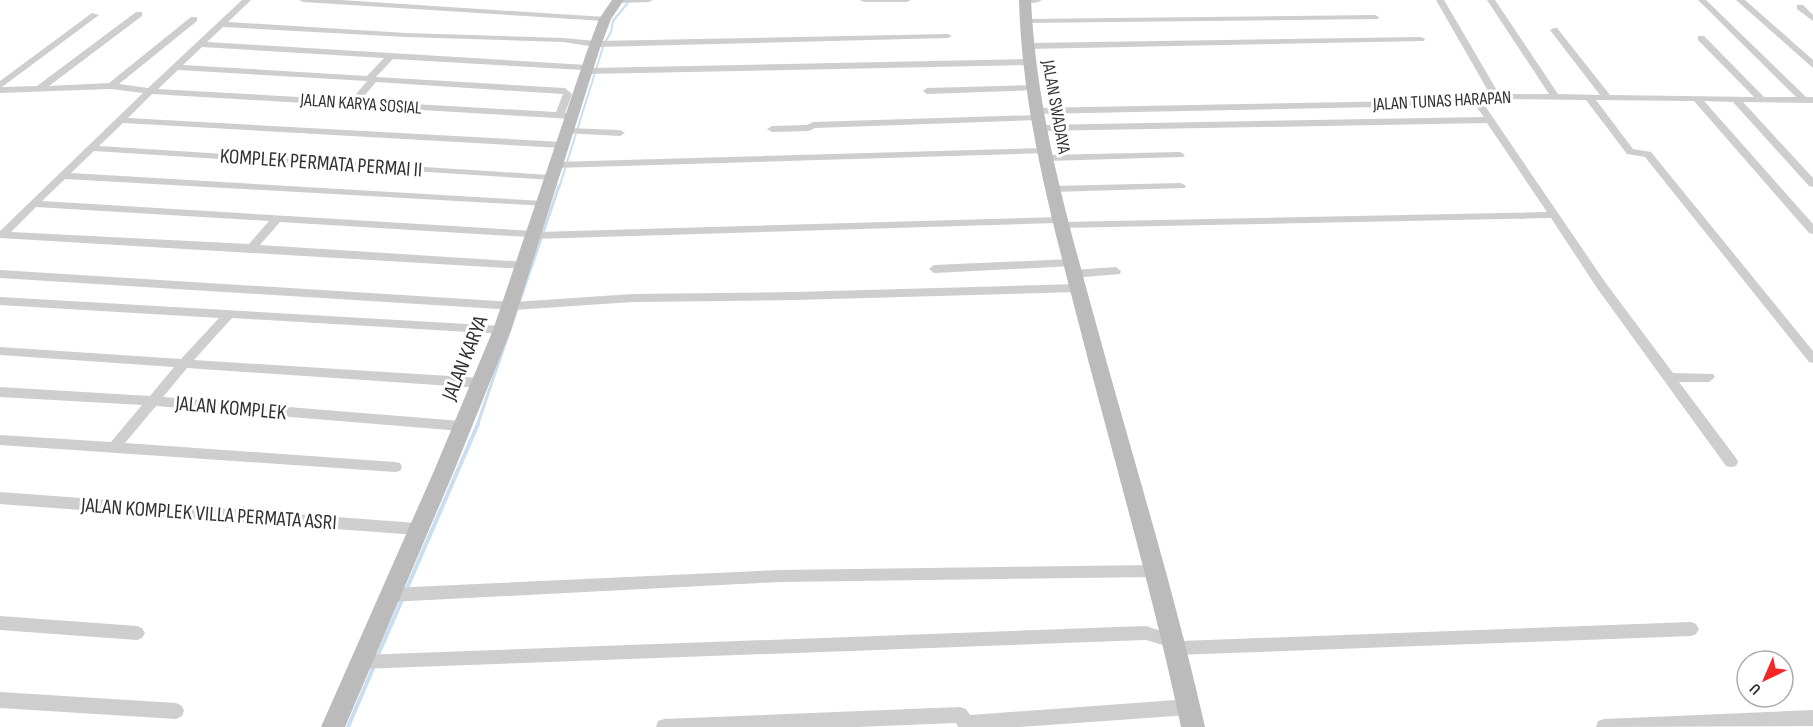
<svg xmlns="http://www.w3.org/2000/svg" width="1813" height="727" font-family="'Sofia Sans Condensed',sans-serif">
<rect width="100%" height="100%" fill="#fff"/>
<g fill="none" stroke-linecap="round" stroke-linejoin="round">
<path stroke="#c9def0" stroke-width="2" d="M559,188l45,-144 7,-12 2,-11 17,-21"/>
<path stroke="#c9def0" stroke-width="3" d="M477,426l82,-240"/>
<path stroke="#c9def0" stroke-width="4" d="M407,588l71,-164
M377,657l25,-57
M348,727l26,-61"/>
<path fill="#cecece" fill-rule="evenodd" d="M242,0h9l-23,22 178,11 157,5 33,3 352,-7 4,2 -4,2 -352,9 -33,-5 -157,-5 -183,-10 -16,15 380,23 4,3 438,-9 4,3 -4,3 -442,9 -4,-4 -190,-11 -17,18 189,11 7,6 -7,19 10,1 2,2 -5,3 -420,-25 -24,24 434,24 5,3 -5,3 -439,-25 -24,23 451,29 3,1v4l-459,-29 -23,22 471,28 5,3 -1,2 -481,-27 -23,22 492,30 4,1 521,-15 4,1v4l484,-10 -60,-89 -448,8 -5,-3 5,-3 445,-8 -9,-12 -439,9 -5,-3 5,-3 422,-8 20,-1 13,-3 -55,-96h8l55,94h50l-62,-94h8l63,94 42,1 -50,-65 4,-2h3l53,67 144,2 -56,-57v-4h6l60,61h32l-98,-97h8l100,97h7v6l-70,-1 70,76v9l-4,-1 -76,-84 -29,-1 109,123v10l-4,-1 -115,-132 -98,-1 37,49 18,3 162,199v12l-4,-1 -164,-205 -18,-3 -41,-54 -86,-1 -17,4 122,179 68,91 40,1 2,3 -6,5h-30l57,76 2,4 -2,4 -5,1 -5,-1 -129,-178 -46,-70 -491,10 -4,-1v-4l-523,16 -5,-2 -248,-15 -20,23 267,17 1,3 -5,4 -523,-31v-7l143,-138 -32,-4 -111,4v-12l92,-68 7,2 -97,72 35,-1 99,-74h6v4l-93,70 60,-3 82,-66h6v4l-78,63 29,4zM202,47l182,11 -17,18 -184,-11zM178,70l189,11 -16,19 -193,-11zM376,82l186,12h1l-7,18 -196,-11zM36,207l233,14 -20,23 -238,-12z
M299,0h42l264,17 4,2 -4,2 -302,-19z
M615,0h38l-4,2 -31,1h-3z
M860,0h51l-4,2h-43z
M1021,0h21c-5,4 -16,4 -21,0z
M1736,0h9l68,60v8z
M1797,5h6l10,10v6l-16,-12z
M1375,15l4,2 -1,2 -353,4 -4,-2 4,-2z
M1421,37l4,2 -1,2 -396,8 -4,-3 4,-3z
M1033,85l4,3 -1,2 -109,4 -4,-3 4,-3z
M1037,115l5,3 -2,2 -225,8 -6,3 -37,1 -5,-3 5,-3 35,-1 6,-3z
M567,128l53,2 5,3 -5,3 -56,-3v-4z
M1045,148l3,1v4l-493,15 -5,-3 5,-3z
M1180,152l5,3 -2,2 -137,4 -5,-3 5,-3z
M1181,183l5,3 -1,2 -133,4 -5,-3 5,-3z
M1070,259l4,1 1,3 -1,3 -140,7 -5,-4 5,-4z
M1116,267l5,4 -1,3 -47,4 -5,-4 5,-4z
M0,270l514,32 119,-8 162,-2 282,-8 6,4 -6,4 -282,8 -162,2 -119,8 -514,-32z
M0,297l502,29 6,4 -6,4 -270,-16 -38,42 287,18 4,2 2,3 -2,3 -4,2 -294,-20 -24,29 298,24 4,2 2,3 -2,3 -4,2 -305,-25 -31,37 270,19 5,1 2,4 -2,4 -5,1 -395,-27v-10l111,7 31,-37 -142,-8v-10l150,9 24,-29 -174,-12v-8l181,12 38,-41 -219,-13z
M0,492l417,31 5,2 2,4 -2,4 -5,2 -417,-31z
M1155,565l5,2 2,4 -2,4 -5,2 -375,5 -390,20 -5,-2 -2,-5 2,-5 5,-2 390,-18z
M0,616l137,10 5,2 3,5 -3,5 -5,2 -137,-10z
M1691,622l5,2 3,5 -3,5 -5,2 -515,19 -5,-2 -2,-6 -23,-7 -785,29 -5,-2 -3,-5 3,-5 5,-2 785,-29 33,11 2,4z
M0,692l176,11 6,3 2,5 -2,5 -6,3 -176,-11z
M1189,699l6,3 2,5 -2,5 -6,3 -169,12h-62l-2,-4 -99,4h-201l2,-6 6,-2 296,-12 6,2 4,6z
M1813,710v16l-217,1 2,-6 6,-2z"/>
<path fill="#bbb" fill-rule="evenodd" d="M612,0h12l-13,19 -12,32 -88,279 -57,141 -109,256h-24l113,-256 59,-141 94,-279 12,-32z
M1019,0h12c5,110 35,214 64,320 37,135 79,270 110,407h-24c-29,-138 -69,-273 -104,-410 -27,-105 -55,-208 -58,-317z"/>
</g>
<g text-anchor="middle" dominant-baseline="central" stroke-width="6" stroke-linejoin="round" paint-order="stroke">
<g font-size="18" fill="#313131" stroke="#fff">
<text transform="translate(1442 101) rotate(-3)">JALAN TUNAS HARAPAN</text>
<text transform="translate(361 104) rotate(4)">JALAN KARYA SOSIAL</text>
<text transform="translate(1056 107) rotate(80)">JALAN SWADAYA</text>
</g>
<g font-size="21" fill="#313131" stroke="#fff">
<text transform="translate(321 163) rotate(4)">KOMPLEK PERMATA PERMAI II</text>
<text transform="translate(465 358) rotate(-68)">JALAN KARYA</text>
<text transform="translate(231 408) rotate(5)">JALAN KOMPLEK</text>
<text transform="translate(209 514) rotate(4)">JALAN KOMPLEK VILLA PERMATA ASRI</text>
</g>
</g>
<g transform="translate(1765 679) rotate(224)"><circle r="28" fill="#ffffff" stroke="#adadad" stroke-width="1.5"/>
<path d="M0-4.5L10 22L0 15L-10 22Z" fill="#f42727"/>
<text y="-9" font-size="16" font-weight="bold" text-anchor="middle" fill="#313131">U</text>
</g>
</svg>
